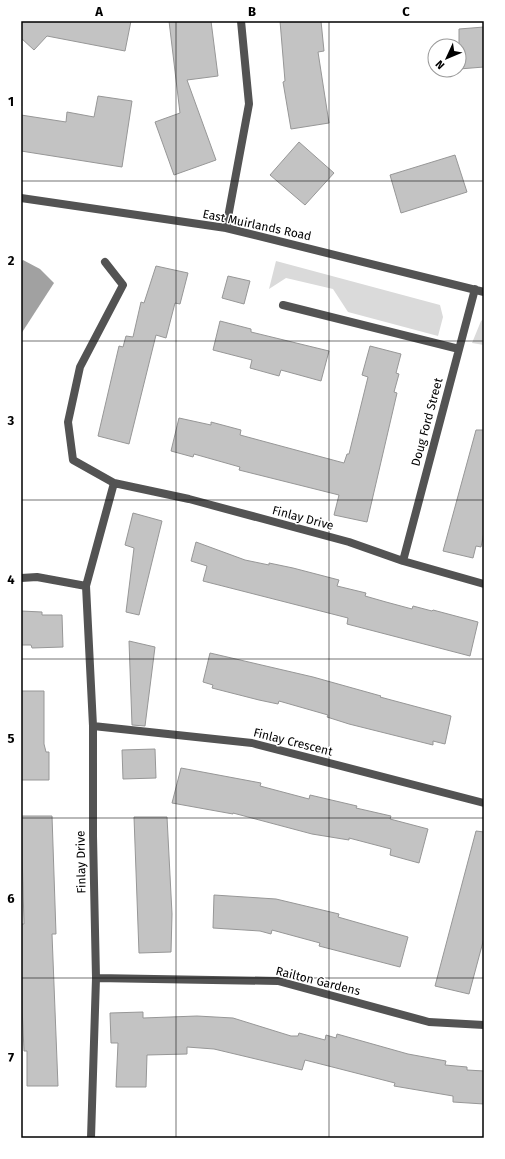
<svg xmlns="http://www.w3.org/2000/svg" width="505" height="1159" font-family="'Fira Sans',sans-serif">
<rect width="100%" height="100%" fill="#fff"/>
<path fill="#dadada" d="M276,261l164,44 3,12 -5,19 -90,-24 -15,-23 -47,-11 -17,11z
M484,319v26l-12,-2 9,-22z"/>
<path fill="#a1a1a1" d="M23,260l17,9 14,14 -33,51v-72z"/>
<path fill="#c3c3c3" stroke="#979797" d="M21,21h110l-6,30 -78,-15 -13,14 -13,-12z
M169,21h42l7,55 -31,4 29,80 -42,15 -19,-53 25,-9z
M280,21h41l3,30 -6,1 11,71 -38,6 -8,-47 2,-1z
M484,27v40l-25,2v-40z
M98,96l34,5 -10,66 -101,-16v-36l45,7 1,-10 27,5z
M299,142l35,31 -29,32 -35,-30z
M455,155l12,37 -66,21 -11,-38z
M156,266l32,7 -8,31 -5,-1 -9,35 -10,-3 -27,109 -31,-8 21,-90 4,1 3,-11 7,1 8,-35 3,1z
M228,276l22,5 -6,23 -22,-6z
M220,321l31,8v3l78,19 -8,30 -40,-11 -2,6 -29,-8 2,-8 -39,-10z
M370,346l31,8 -5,19 3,1 -5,18 3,1 -30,129 -33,-7 5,-20 -100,-25 1,-3 -46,-13 -1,3 -22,-6 8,-33 32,7v-3l30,8 -1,5 104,28 3,-9h2l19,-77 -6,-2z
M476,430h8v102l-3,15 -5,-1 -3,12 -30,-7z
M133,513l29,8 -23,94 -13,-3 8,-64 -9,-3z
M196,542l49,18 24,5v-2l24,5 46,12 -2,6 29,7 -1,3 21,6 26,7 1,-3 19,5 1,-1 45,12 -8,34 -123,-32 1,-6 -145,-37 4,-15 -16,-5z
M21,611l21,1v3h20l1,32 -31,1 -1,-3h-10z
M129,641l26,6 -10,79 -13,-1z
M210,653l103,24 68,19 -1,1 71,19 -6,28 -12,-3v4l-84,-21 -22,-7 1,-2 -49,-14 -1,3 -19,-4 -47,-12 1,-3 -10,-3z
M21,691h23v53l2,8h3v28h-28z
M155,749l1,29 -33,1 -1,-29z
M181,768l80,15 -1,3 49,13 1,-4 47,11 -1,2 35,8 -1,3 38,10 -9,34 -29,-8 1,-6 -42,-11v2l-37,-6 -79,-21v1l-61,-11z
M21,816h31l4,118h-4l6,152h-31v-35h-3l-2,-45 -1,-82h3z
M134,817h33l5,97 -1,38 -32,1z
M476,831l8,1v106l-15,56 -34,-8z
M214,895l62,4 63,15 -1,3 70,20 -8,30 -81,-21 1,-3 -48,-13 -1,4 -11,-3 -47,-3z
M143,1012v6l54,-2 36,2 58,18h7l1,-3 26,7 1,-5 10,3 1,-4 71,20 38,7 -1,4 22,2v3l17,1v33l-31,-2v-6l-59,-10 1,-3 -90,-23 -3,10 -88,-21 -27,-2v7l-40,1 -1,32h-30l2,-44h-7l-1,-30z"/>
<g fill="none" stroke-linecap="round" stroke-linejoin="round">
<path stroke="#535353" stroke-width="8" d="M21,198l205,30 258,64
M226,228l23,-124 -8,-83
M105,262l18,23 -43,82 -12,55 5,38 41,23
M283,305l176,44
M403,561l72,-272
M21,578l16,-1 49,9
M93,726l159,17 232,60
M96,978l182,3 151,41 55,3
M91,1138l5,-160 -3,-142v-110l-7,-140 28,-103 75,16 160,43 54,19 81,23"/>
</g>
<path fill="none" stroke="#000" stroke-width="1" stroke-opacity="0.55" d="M176,21v1117M329,21v1117M21,181h463M21,341h463M21,500h463M21,659h463M21,818h463M21,978h463"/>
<g text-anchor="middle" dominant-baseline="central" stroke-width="3" stroke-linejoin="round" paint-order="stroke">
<g font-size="12" fill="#000" stroke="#fff">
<text transform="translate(257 225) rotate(12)">East Muirlands Road</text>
<text transform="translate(427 422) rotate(-75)">Doug Ford Street</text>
<text transform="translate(303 518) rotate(15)">Finlay Drive</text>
<text transform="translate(293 742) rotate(14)">Finlay Crescent</text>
<text transform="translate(81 862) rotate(-91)">Finlay Drive</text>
<text transform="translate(318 981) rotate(14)">Railton Gardens</text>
</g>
</g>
<rect width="505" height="1159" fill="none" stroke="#ffffff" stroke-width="44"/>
<g transform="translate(447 58) rotate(226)"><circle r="19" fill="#ffffff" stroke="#999999"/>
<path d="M0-3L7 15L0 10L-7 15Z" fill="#000000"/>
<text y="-6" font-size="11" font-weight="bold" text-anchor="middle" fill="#000000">N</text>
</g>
<rect x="22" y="22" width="461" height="1115" fill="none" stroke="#000" stroke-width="1.5"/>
<g font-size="13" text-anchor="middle" font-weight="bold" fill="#000">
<text x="99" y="16">A</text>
<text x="252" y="16">B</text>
<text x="406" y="16">C</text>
<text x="11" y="106">1</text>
<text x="11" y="265">2</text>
<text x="11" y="425">3</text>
<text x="11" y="584">4</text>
<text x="11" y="743">5</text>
<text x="11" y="903">6</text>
<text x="11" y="1062">7</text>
</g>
</svg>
